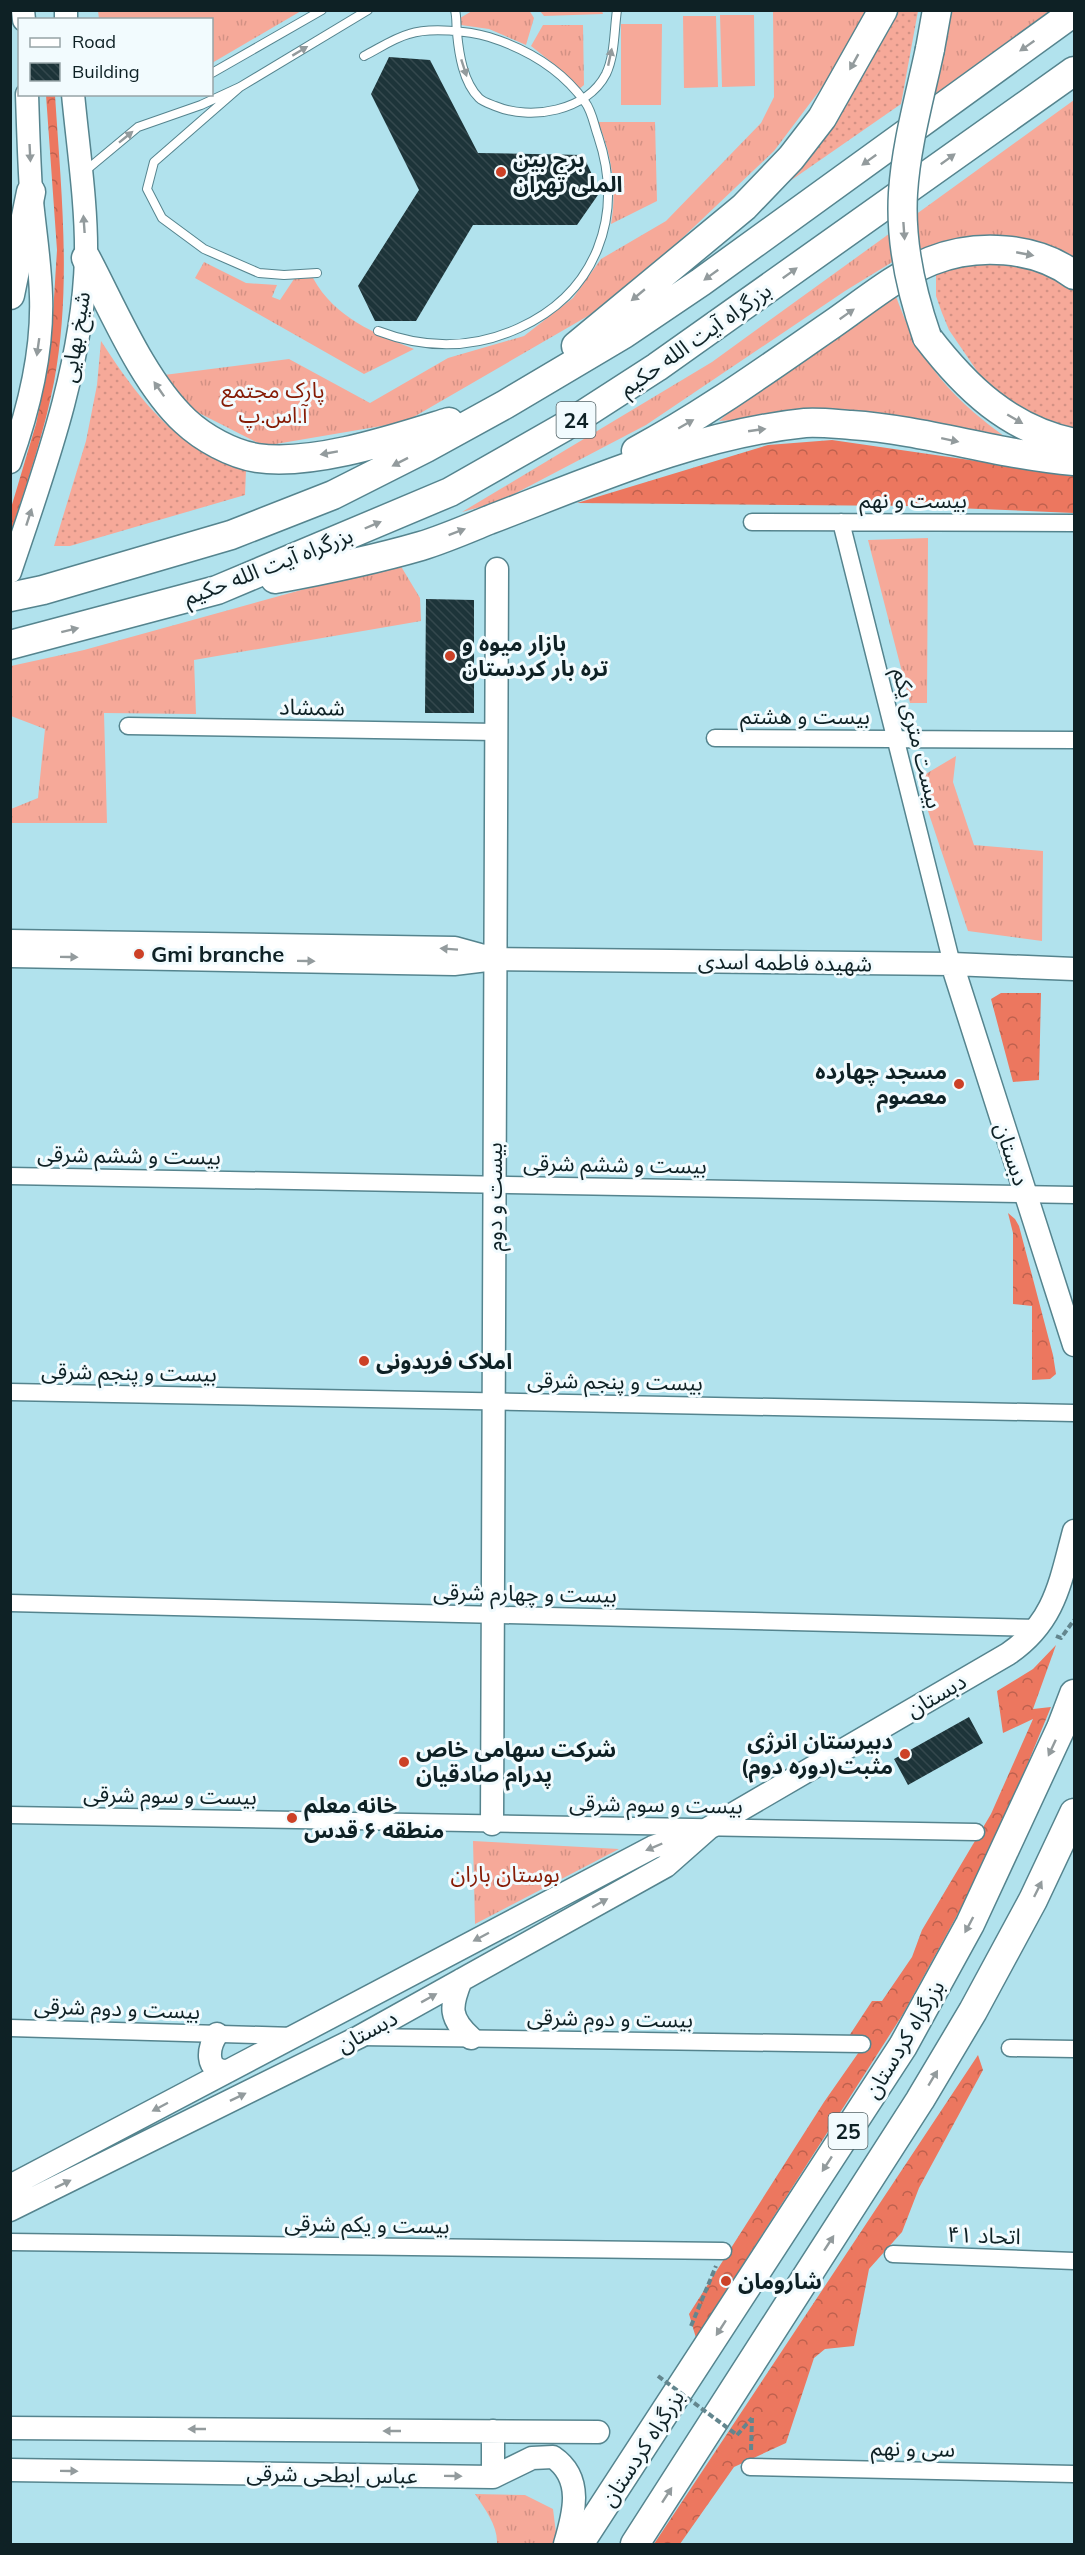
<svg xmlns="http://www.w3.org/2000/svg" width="1085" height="2555" font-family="Mulish,'Noto Sans Arabic',sans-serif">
<defs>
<pattern id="grass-tufts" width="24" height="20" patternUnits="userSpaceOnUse" patternTransform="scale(1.5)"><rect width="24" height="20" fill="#f6a999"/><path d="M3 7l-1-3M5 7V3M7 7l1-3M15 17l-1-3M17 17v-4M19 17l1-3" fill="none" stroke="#d29184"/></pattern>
<pattern id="forest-crowns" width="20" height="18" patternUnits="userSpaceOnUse" patternTransform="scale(1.5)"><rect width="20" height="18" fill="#ec775f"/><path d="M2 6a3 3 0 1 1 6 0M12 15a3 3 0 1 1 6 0" fill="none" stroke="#be614e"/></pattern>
<pattern id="garden-dots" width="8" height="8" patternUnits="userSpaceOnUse" patternTransform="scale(1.5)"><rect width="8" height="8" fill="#f6a999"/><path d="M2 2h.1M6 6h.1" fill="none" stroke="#d29184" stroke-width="1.8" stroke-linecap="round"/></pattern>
<pattern id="building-back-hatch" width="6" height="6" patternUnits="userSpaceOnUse" patternTransform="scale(1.5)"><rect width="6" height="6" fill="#1d3439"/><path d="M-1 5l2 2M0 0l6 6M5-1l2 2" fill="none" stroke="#34484d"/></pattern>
</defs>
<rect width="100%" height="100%" fill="#b1e2ed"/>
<path fill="url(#grass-tufts)" d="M529,10l5,8 -8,27 -37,-16 -28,-4 -1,-7 12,-7z
M98,11v-1l203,1 -89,52v-43l-113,-1z
M540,11h62l1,3 -59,2z
M773,11h95l-36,63 -58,77 -155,147 -214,124 -141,24 -71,-36 -29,-35 125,-16 81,44 78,-45 76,-22 49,-38 28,-39 65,-38 95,-98 13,-26z
M952,11h98l-116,84z
M543,25h40l1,60 -6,5 -23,-25 -24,-19z
M1074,100v160l-180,1 -49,30 -199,134 -147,77 -37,10 250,-150z
M598,122h57l2,79 -46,23c6,-34 1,-69 -13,-102z
M204,262l42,21 31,2 -5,12 8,3 14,-21 19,-1c22,40 61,55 101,71l-50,25 -169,-96z
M893,288c26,76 59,112 124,157l-174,-32 -124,8 42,-36z
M928,538l-1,165h-17l-42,-163z
M399,563l21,35 1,23 -227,39 2,54 -92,-1 3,110h-96v-14l27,-11 7,-69 -34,-13v-50l73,-16z
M956,756l-3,26 21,63 69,6 -1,90 -74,-10 -42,-126 -2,-30z
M473,1841l146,8 -144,75z
M475,2494l50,1 28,14 3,24 -3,11h-56c1,-18 -12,-35 -22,-50z"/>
<path fill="url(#forest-crowns)" d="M46,95h9c6,95 17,192 -1,287 -10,51 -27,101 -43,150v-24l25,-84 9,-44 8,-66 4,-64z
M832,440l242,35v38l-165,-7 -332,-3 191,-58z
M1001,993h40l-2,87 -26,2 -22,-83z
M1008,1213l7,6 4,7 34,129 3,19 -6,5 -18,1v-74l-19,-2v-71z
M1056,1645l-23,64 18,-2 -61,148 -87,159 -207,324 -7,-24 135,-212 44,-63 -19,-3 23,-35h10l30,-44 10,-27 69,-116 42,-95 -30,14 -6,-42 36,-22z
M978,2055l5,15 -64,118 -17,44 -33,37 -15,77 -29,3 -11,9 -28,85 -52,24 -54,77h-26z"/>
<path fill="url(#garden-dots)" d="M892,11h26l-17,93 -134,93z
M977,261l45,3 52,19v153l-68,-35 -27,-27 -30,-44 -7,-17 -6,-17v-26z
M101,341c28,43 57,84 102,111 13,8 29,13 43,18l-1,25 -175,51h-16l32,-105 11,-56z"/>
<path fill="#f6a999" d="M720,15h34l1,71 -33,1z
M683,16h33l2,71 -34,1z
M621,24h41l-1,81h-40z"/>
<path fill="url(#building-back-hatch)" d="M389,57l41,3 48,93 105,2 17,37 -23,33h-104l-57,96h-41l-17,-35 61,-96 -48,-96z
M426,599l48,1v113h-49z
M969,1717l14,26 -75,42 -14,-26z"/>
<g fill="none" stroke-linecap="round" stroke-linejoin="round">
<g stroke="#55848e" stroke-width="10">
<path id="lane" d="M455,10c2,8 1,15 2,23 2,21 6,49 22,65 4,4 11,6 16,8 36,15 92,5 111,-32 9,-19 8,-43 11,-64
M364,56c14,-7 30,-18 45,-22 21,-7 60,-3 80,3 38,12 73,33 96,65 7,9 9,23 13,34 27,80 -2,157 -79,192 -46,21 -94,21 -141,3
M212,73l110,-63
M240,87l-86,75 -7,27 15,29 42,31 55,24 25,2 33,-2
M84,172l54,-45 63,-22 39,-18 128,-77"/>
</g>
<g stroke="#55848e" stroke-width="19">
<path id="street" d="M752,522l322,1
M841,522l111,442
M128,726l368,6
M715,738l359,2
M10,1176l1064,19
M10,1392l1064,21
M10,1603l1028,25
M10,1815l966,17
M10,2028l284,8
M359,2037l503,7
M1010,2048l64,1
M10,2242l713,9
M893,2254l181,7
M750,2467l324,7"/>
</g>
<g stroke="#55848e" stroke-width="25">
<path id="secondary" d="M23,10l1,10
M66,10v10
M10,462c19,-53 33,-110 31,-166 -1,-36 -7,-70 -10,-105 -2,-32 -3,-64 -4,-97
M10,572c34,-101 73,-206 76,-314 1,-52 -8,-111 -13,-164
M10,941l445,7 40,11 -41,5 -444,-8
M495,959l457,5 122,5
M952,964l122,381
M492,1824l5,-1255
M461,1980c-11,27 -12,38 10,58
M217,2034c-9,13 -13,38 11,37
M10,2186l643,-339 46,-16
M10,2210l349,-173 307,-171 43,-38 299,-174c47,-32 52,-71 66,-123
M10,2428l588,4
M10,2470l483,7 39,-19 21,-1c31,21 21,57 12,87
M493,2477v-46"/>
</g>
<g stroke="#55848e" stroke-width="31">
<path id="highway" d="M930,49l7,-39
M86,258c27,51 57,124 99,163 18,17 47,33 72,37 57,8 137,-19 192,-36
M10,295l21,-103
M927,337c39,51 82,92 147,106
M576,346l168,-139 47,-49 31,-40 61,-108
M636,451c69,-37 131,-82 195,-126 32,-22 64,-49 100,-64 45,-18 104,-15 143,14
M275,579c49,-9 98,-19 146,-33 23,-7 46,-17 68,-26 102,-39 207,-86 316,-97 15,-1 31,1 46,2 75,5 148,30 223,36
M10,597l33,-7 188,-55 102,-40 93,-47 80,-44 118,-70 77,-52 373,-270
M10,645l207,-55 233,-98 114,-65 93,-60 417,-296
M579,2544l324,-498 67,-122 91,-196 13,-34
M635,2544l285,-444 53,-89 60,-111 41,-87"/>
</g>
<path stroke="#63868e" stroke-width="4" stroke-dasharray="6 3" stroke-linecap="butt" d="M1056,1636l5,2 13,-18
M691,2326l25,-60
M737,2435l15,-17
M751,2450l1,-32"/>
<use href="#lane" stroke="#fff" stroke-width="8"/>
<use href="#street" stroke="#fff" stroke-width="16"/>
<use href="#secondary" stroke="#fff" stroke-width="22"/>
<use href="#highway" stroke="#fff" stroke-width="28"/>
<g stroke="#55848e" stroke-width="31" stroke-linecap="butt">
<path id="highway-bridge" d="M927,337c-16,-46 -27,-95 -24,-144 3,-48 17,-97 27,-144"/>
</g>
<path stroke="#63868e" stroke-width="4" stroke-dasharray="6 3" stroke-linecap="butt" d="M658,2376l79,59"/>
<use href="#highway-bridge" stroke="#fff" stroke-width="28"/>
</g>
<defs><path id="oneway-solid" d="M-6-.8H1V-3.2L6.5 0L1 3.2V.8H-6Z" transform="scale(1.5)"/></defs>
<g fill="#939b9d">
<use href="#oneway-solid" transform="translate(1027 46) rotate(145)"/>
<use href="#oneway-solid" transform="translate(300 51) rotate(-31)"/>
<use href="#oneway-solid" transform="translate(610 57) rotate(-78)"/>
<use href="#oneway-solid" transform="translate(854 62) rotate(119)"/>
<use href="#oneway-solid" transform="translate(464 68) rotate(72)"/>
<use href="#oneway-solid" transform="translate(126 137) rotate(-39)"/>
<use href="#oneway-solid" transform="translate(30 153) rotate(87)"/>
<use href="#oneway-solid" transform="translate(948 159) rotate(-36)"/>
<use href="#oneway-solid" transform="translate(869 160) rotate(144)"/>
<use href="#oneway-solid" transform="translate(84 224) rotate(-94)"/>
<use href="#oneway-solid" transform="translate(904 231) rotate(86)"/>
<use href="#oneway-solid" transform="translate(1025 254) rotate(11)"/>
<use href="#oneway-solid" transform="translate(790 273) rotate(-36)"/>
<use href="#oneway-solid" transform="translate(711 275) rotate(144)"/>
<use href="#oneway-solid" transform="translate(638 295) rotate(140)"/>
<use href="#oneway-solid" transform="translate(847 314) rotate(-35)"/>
<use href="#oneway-solid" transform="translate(38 347) rotate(98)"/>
<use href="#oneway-solid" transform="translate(159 389) rotate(-125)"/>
<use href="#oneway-solid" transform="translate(1015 419) rotate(30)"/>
<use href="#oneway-solid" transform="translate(686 424) rotate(-30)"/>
<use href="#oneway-solid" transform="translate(757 430) rotate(-8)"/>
<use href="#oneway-solid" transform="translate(950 440) rotate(12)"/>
<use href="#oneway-solid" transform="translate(329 453) rotate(170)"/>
<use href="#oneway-solid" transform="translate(400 462) rotate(153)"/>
<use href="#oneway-solid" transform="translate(29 517) rotate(-72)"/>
<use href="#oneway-solid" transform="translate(373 525) rotate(-23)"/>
<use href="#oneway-solid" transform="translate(457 532) rotate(-21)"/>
<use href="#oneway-solid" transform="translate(70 630) rotate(-14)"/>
<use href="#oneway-solid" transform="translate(449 949) rotate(-176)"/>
<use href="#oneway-solid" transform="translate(69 957) rotate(1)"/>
<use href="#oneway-solid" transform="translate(306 961) rotate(1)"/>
<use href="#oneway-solid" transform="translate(1052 1748) rotate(115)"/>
<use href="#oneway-solid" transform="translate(654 1847) rotate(157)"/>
<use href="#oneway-solid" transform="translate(1038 1889) rotate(-64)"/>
<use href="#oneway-solid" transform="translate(600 1903) rotate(-29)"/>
<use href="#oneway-solid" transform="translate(969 1925) rotate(118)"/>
<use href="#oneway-solid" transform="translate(481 1937) rotate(152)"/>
<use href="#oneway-solid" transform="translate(429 1998) rotate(-29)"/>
<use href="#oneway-solid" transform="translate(933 2078) rotate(-59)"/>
<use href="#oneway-solid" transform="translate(238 2097) rotate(-26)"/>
<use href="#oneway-solid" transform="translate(160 2107) rotate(152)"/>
<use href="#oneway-solid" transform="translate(827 2164) rotate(123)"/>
<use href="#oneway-solid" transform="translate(63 2184) rotate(-26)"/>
<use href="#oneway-solid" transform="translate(829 2243) rotate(-57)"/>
<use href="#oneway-solid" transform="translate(721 2328) rotate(123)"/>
<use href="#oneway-solid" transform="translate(197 2429) rotate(-180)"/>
<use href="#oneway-solid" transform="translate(392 2431) rotate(-180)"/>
<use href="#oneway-solid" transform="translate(69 2471) rotate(1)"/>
<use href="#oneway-solid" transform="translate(453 2476) rotate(1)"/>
<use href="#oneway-solid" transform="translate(667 2495) rotate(-57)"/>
</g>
<g fill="#cc4127" stroke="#f2fbfe" stroke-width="2">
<circle cx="501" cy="172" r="6"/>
<circle cx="450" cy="656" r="6"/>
<circle cx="139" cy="954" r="6"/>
<circle cx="959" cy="1084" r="6"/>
<circle cx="364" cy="1361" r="6"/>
<circle cx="905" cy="1754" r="6"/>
<circle cx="404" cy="1762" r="6"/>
<circle cx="292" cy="1818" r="6"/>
<circle cx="726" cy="2281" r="6"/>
</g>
<g text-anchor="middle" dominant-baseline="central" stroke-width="6" stroke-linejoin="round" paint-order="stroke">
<g fill="#f2fbfe" stroke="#526266" stroke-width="1.5">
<rect x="556.5" y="402" width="39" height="36" rx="4.5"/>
<rect x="828.5" y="2113" width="39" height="36" rx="4.5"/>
</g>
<g font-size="21" font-weight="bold" fill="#0e2125">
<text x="576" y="420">24</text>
<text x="848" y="2131">25</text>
</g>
<g font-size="22" font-weight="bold" fill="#0e2125" stroke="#f2fbfe" text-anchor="start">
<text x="513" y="159">برج بین<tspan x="513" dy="25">الملی تهران</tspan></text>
<text x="462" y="643">بازار میوه و<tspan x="462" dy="25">تره بار کردستان</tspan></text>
<text x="151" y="954">Gmi branche</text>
<text x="947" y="1071" text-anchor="end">مسجد چهارده<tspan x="947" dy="25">معصوم</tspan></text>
<text x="376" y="1361">املاک فریدونی</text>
<text x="893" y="1741" text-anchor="end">دبیرستان انرژی<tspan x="893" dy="25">مثبت(دوره دوم)</tspan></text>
<text x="416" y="1749">شرکت سهامی خاص<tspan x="416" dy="25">پدرام صادقیان</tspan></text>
<text x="304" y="1805">خانه معلم<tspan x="304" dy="25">منطقه ۶ قدس</tspan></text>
<text x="738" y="2281">شارومان</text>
</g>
<g font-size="22" fill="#0e2125" stroke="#f2fbfe">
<text transform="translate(75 337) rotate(-81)">شیخ بهایی</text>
<text transform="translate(695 339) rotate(-35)">بزرگراه آیت الله حکیم</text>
<text x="913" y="500">بیست و نهم</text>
<text transform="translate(268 566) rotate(-21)">بزرگراه آیت الله حکیم</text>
<text transform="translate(312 707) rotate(1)">شمشاد</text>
<text x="805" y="716">بیست و هشتم</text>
<text transform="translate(918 738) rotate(76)">بیست متری یکم</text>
<text transform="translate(785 962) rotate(1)">شهیده فاطمه اسدی</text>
<text transform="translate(1012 1154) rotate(72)">دبستان</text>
<text transform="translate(129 1155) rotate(1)">بیست و ششم شرقی</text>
<text transform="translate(615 1164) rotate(1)">بیست و ششم شرقی</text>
<text transform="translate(494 1197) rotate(-90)">بیست و دوم</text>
<text transform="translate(129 1372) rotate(1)">بیست و پنجم شرقی</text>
<text transform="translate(615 1381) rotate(1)">بیست و پنجم شرقی</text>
<text transform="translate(525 1593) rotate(1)">بیست و چهارم شرقی</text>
<text transform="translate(936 1695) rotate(-30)">دبستان</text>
<text transform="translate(170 1795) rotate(1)">بیست و سوم شرقی</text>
<text transform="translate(656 1804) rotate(1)">بیست و سوم شرقی</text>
<text transform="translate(117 2008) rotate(2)">بیست و دوم شرقی</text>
<text transform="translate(610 2018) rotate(1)">بیست و دوم شرقی</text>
<text transform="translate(367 2031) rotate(-28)">دبستان</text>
<text transform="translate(904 2039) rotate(-59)">بزرگراه کردستان</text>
<text transform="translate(367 2224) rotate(1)">بیست و یکم شرقی</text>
<text transform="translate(984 2235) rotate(2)">اتحاد ۴۱</text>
<text transform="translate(642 2448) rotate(-57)">بزرگراه کردستان</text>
<text transform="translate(913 2448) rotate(1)">سی و نهم</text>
<text transform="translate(332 2474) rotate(1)">عباس ابطحی شرقی</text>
</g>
<g font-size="22" fill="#851b05" stroke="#f2fbfe">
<text x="273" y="390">پارک مجتمع<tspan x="273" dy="25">آ.اس.پ</tspan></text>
<text x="505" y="1874">بوستان باران</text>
</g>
</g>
<rect width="1085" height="2555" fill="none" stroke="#0e2125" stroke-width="24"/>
<rect x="18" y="18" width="195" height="78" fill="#f2fbfe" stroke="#97a4a7" stroke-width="1.5"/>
<rect x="30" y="38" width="30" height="9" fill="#ffffff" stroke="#97a4a7" stroke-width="1.5"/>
<text x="72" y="48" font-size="18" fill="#0e2125">Road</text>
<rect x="30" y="63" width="30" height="18" fill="url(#building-back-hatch)" stroke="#97a4a7" stroke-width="1.5"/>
<text x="72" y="78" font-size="18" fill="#0e2125">Building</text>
</svg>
